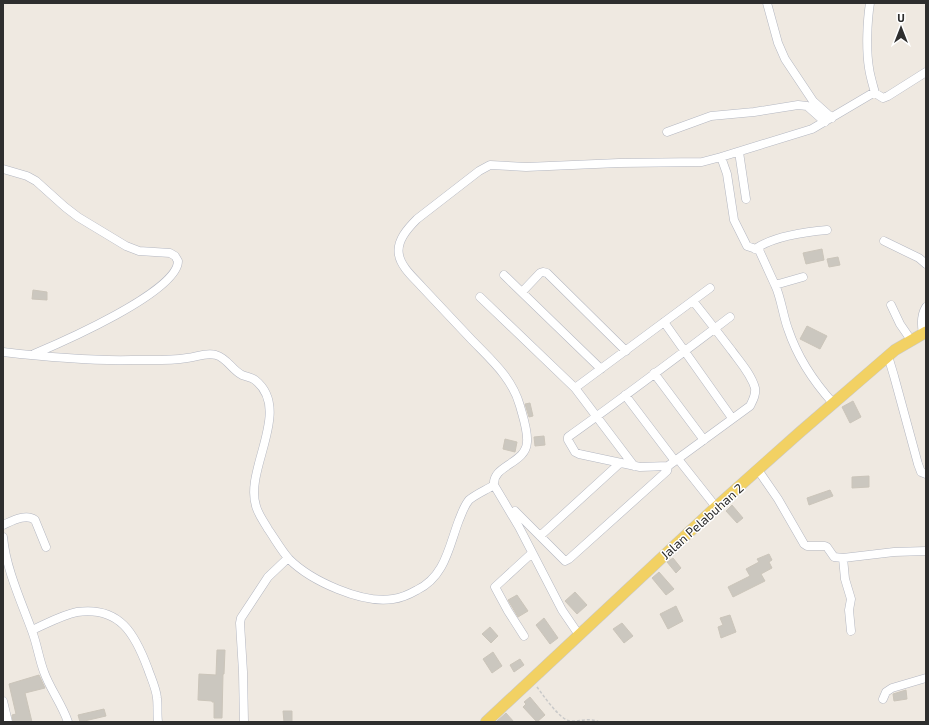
<svg xmlns="http://www.w3.org/2000/svg" width="929" height="725" font-family="'Exo 2',sans-serif">
<rect width="100%" height="100%" fill="#efe9e1"/>
<path fill="#cbc7bf" stroke="#cbc5ba" d="M822,249l2,11 -18,4 -3,-11z
M838,257l2,8 -11,2 -2,-8z
M33,290l14,2v8l-15,-1z
M807,326l20,10 -7,13 -20,-10z
M853,401l8,16 -11,6 -8,-16z
M530,403l3,13 -4,1 -4,-13z
M544,436l1,9 -10,1 -1,-9z
M505,439l12,3 -2,10 -12,-3z
M869,476v11l-17,1v-11z
M830,490l3,6 -24,9 -2,-7z
M732,505l11,13 -6,5 -11,-12z
M769,554l3,6 -3,2 3,6 -11,6 4,7 -32,16 -5,-10 22,-11 -4,-7 13,-7 -2,-3z
M673,558l8,10 -5,5 -9,-11z
M659,572l15,17 -8,6 -14,-17z
M575,592l12,13 -10,9 -12,-13z
M517,595l11,16 -10,6 -10,-17z
M676,606l7,15 -15,8 -8,-15z
M730,615l6,17 -15,6 -3,-11 5,-2 -3,-7z
M544,618l14,20 -8,6 -14,-19z
M622,623l11,13 -9,7 -11,-14z
M490,627l8,9 -7,7 -9,-9z
M217,650h8l-1,24h-1l-1,44h-8v-16h-2v-1l-14,-1 1,-26 17,1z
M493,652l9,14 -10,7 -9,-14z
M520,659l4,6 -10,7 -4,-7z
M39,675l6,13 -20,5 7,29h-19l-1,-7 4,-1 -7,-30z
M906,690l1,9 -13,2 -1,-7z
M530,697l15,18 -8,7 -14,-15 3,-3 -2,-2z
M104,709l2,7 -26,6 -2,-7z
M283,711h9v11h-8z
M506,713l8,9h-16l-1,-1z"/>
<g fill="none" stroke-linecap="round" stroke-linejoin="round">
<g stroke="#b4b7c1" stroke-width="9">
<path id="minor" d="M767,3l11,40 7,16 28,42 19,17
M870,3c-3,19 -4,47 -1,65 1,8 4,17 6,25
M667,132l44,-16 43,-4 44,-7 9,1 18,16
M739,152l7,47
M721,157l6,17 7,46 13,26 12,4 16,35
M3,169l24,7 9,5 29,26 13,10 48,29 13,5 31,2 5,3 3,5c0,31 -118,82 -144,93
M884,241l35,17 7,6
M755,249c19,-13 49,-17 72,-19
M504,275l97,94
M803,277l-28,8c6,12 8,31 13,44 9,27 26,53 45,74
M522,292l18,-19 3,-1 4,1 79,78
M480,297l95,91
M693,301c13,16 26,33 39,50 8,11 19,23 23,37 1,7 -2,12 -5,18l-82,60 -28,1 -61,-13 -4,-2 -7,-12v-3c55,-39 109,-80 162,-120
M891,305l9,19 11,16
M664,322l68,96
M923,333c-2,-10 -2,-18 3,-26
M3,352c43,5 85,9 129,8 18,0 37,1 55,-2 10,-1 19,-6 29,-3 11,3 16,15 26,20 5,2 9,2 13,5 38,30 -11,89 1,126 2,8 8,16 12,23 7,10 13,21 21,30 22,22 73,45 104,40 8,-1 17,-5 24,-9 28,-13 32,-44 42,-70 3,-7 5,-14 10,-20 7,-6 17,-10 25,-15
M888,356l6,20 24,88 3,8 5,2
M654,373l50,67
M625,395l50,66
M678,459l38,48
M634,466l-59,-78 135,-100
M758,470l20,29 26,45 3,2h18l2,1 7,10 9,1 2,21 6,20 -2,11 2,21
M515,511l50,50 4,-2 98,-88 1,-5
M3,525c9,-4 23,-12 32,-5l11,27
M540,536l80,-73
M3,537c3,32 18,64 29,94 5,13 7,28 12,41 6,17 18,32 24,50
M843,558l51,-6 32,-1
M32,630c14,-6 30,-15 45,-18 43,-6 58,22 71,57 3,9 8,19 9,29 1,8 0,16 1,24
M579,635l-17,-25 -43,-83 -25,-42c-2,-20 32,-21 33,-43 1,-11 -4,-25 -7,-36 -8,-29 -30,-47 -50,-68 -16,-17 -32,-34 -48,-51 -8,-9 -21,-20 -23,-32 -3,-14 9,-27 18,-36l62,-48 11,-6 36,2 93,-4 83,-1 19,-5 91,-28 61,-36h2l8,5 5,-2 38,-24
M524,636l-16,-25 -13,-24 37,-34
M883,699l3,-7 6,-4 34,-10
M3,701l5,21
M244,722l-1,-50 -3,-49 1,-5 27,-41 20,-19"/>
</g>
<g stroke="#c9c9c9" stroke-width="12">
<path id="major" d="M486,722l230,-215 83,-74 96,-83 31,-18"/>
</g>
<path stroke="#c9c9c9" stroke-width="1.5" stroke-dasharray="3 2" stroke-linecap="butt" d="M537,687c6,8 23,33 33,34 10,1 19,-4 29,1"/>
<use href="#minor" stroke="#fff" stroke-width="8"/>
<use href="#major" stroke="#f2d163" stroke-width="11"/>
</g>
<g text-anchor="middle" dominant-baseline="central" stroke-width="3" stroke-linejoin="round" paint-order="stroke">
<g font-size="13" fill="#2e2e2e" stroke="#fff">
<text transform="translate(702 521) rotate(-42)">Jalan Pelabuhan 2</text>
</g>
</g>
<rect width="929" height="725" fill="none" stroke="#2e2e2e" stroke-width="8"/>
<g transform="translate(901 28)" stroke="#ffffff" stroke-width="3" paint-order="stroke">
<path d="M0-3L7 15L0 10L-7 15Z" fill="#2e2e2e"/>
<text y="-6" font-size="11" font-weight="bold" text-anchor="middle" fill="#2e2e2e">U</text>
</g>
</svg>
